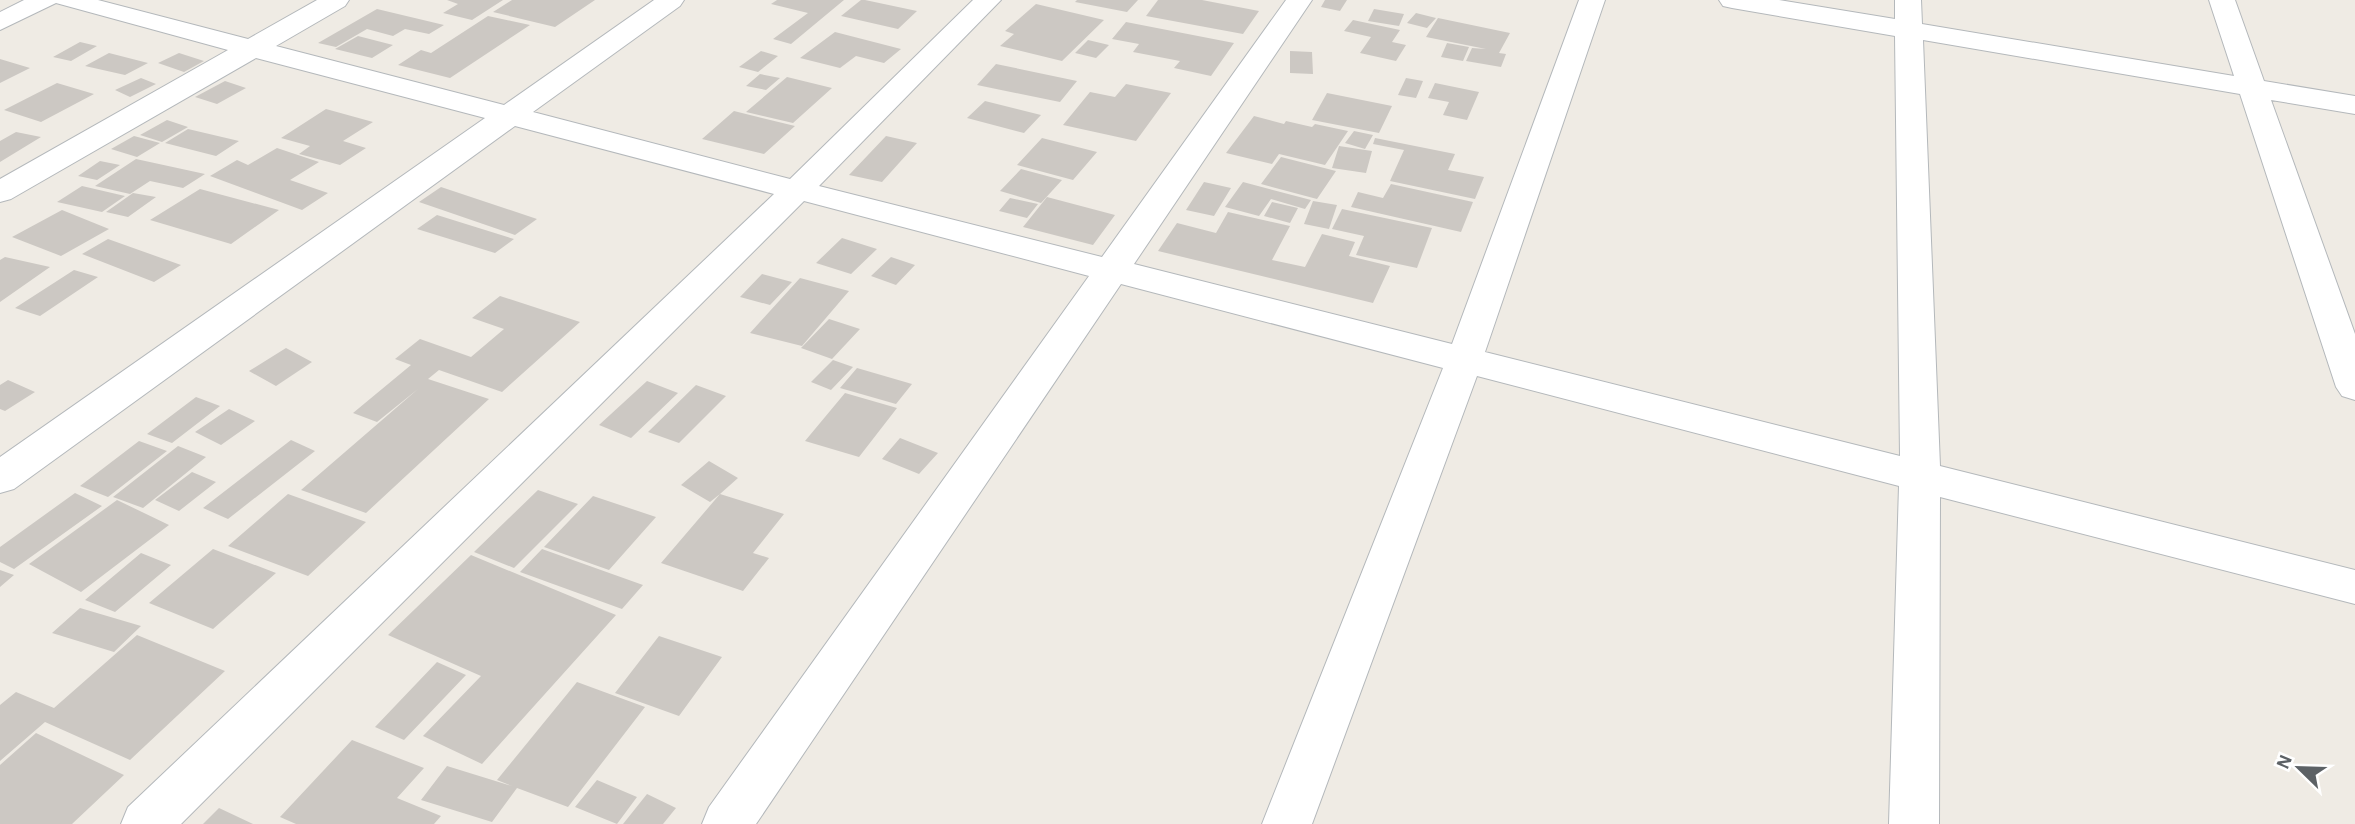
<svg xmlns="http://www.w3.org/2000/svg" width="2355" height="824" font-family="'Alegreya Sans',sans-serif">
<rect width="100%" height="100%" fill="#efebe4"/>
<path fill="#ccc8c3" d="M447,0h56l-31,20 -29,-7 15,-9z
M512,0h83l-40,27 -62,-15z
M777,0h67l-53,44 -18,-5 35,-26 -37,-9z
M861,0h4l52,11 -19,18 -57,-13z
M1077,0h61l-11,12 -52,-10z
M1158,0h44l57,11 -16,23 -97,-18z
M1325,0h22l-7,11 -19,-4z
M1036,4l68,16 -42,41 -62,-15 14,-12 -9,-3z
M377,9l67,16 -15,9 -24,-5 -12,7 -26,-7 -31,18 -18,-4z
M1374,9l30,5 -5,12 -31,-5z
M1416,13l20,5 -9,10 -20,-5z
M488,16l42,9 -80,53 -52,-13 23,-15 10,3z
M1438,18l72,15 -11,20 7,1 -5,13 -35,-6 6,-13 14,1 -60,-12z
M1353,20l47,10 -8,12 14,3 -10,16 -36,-8 11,-16 -27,-6z
M1126,22l108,21 -23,33 -37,-8 6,-7 -47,-9 6,-8 -27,-5z
M835,32l66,17 -17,14 -28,-7 -16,12 -40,-10z
M358,36l35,9 -21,13 -37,-9z
M1088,40l21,5 -13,13 -21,-5z
M80,42l17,4 -26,15 -18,-4z
M1447,43l22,4 -6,14 -22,-4z
M761,51l17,5 -20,16 -19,-5z
M1290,51l22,1 1,22 -23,-1z
M109,53l39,10 -23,12 -40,-9z
M179,53l25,8 -20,11 -26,-9z
M0,59l30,9 -30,15z
M996,64l81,17 -17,21 -83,-17z
M760,74l20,4 -14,12 -20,-4z
M787,77l45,11 -39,35 -47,-11z
M141,78l15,6 -26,13 -15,-7z
M1406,78l17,3 -7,17 -18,-3z
M225,81l21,7 -29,16 -22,-7z
M57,83l37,11 -53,28 -37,-12z
M1435,83l44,9 -12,28 -24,-5 6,-13 -21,-4z
M1126,84l45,9 -35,48 -73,-16 27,-33 25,5z
M1327,93l65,13 -13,27 -67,-13z
M985,101l56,14 -17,18 -57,-15z
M326,109l47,13 -30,19 23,7 -26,17 -41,-11 11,-8 -29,-8z
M734,111l61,15 -31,28 -62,-15z
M1254,116l30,8 2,-3 26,6 3,-3 33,7 -23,34 -46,-11 -7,10 -46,-11z
M167,120l21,7 -26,15 -22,-7z
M188,129l51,12 -23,15 -51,-13z
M1354,131l19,4 -8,14 -20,-6z
M16,132l25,5 -41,25v-21z
M134,136l26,7 -23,14 -26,-8z
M886,136l31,7 -35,39 -33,-7z
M1042,138l55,14 -24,28 -56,-15z
M1375,138l80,16 -7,16 36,7 -9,22 -85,-18 14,-31 -31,-6z
M1339,146l33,5 -6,22 -34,-5z
M277,148l42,14 -29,18 38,13 -26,17 -92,-34 27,-16 11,5z
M1281,157l55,14 -19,28 -56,-15z
M136,159l69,15 -22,14 -33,-7 -20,13 -35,-8z
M100,161l20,4 -23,15 -19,-4z
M1021,169l41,11 -21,23 -41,-12z
M1204,182l27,6 -17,28 -28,-6z
M1243,182l68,18 -6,9 -34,-10 -12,17 -34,-9z
M1391,184l82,18 -12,30 -110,-25 7,-15 25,6z
M82,186l43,10 -23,16 -45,-10z
M441,187l96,32 -22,16 -96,-33z
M200,189l79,21 -48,34 -81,-24z
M133,193l23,4 -28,20 -22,-5z
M1047,197l68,18 -22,30 -70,-18z
M1010,198l28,6 -11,14 -28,-7z
M1313,201l24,4 -8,24 -25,-5z
M1272,202l26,6 -8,15 -26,-7z
M1342,209l90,19 -15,40 -61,-13 8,-19 -32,-7z
M62,210l47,19 -48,27 -49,-19z
M1228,212l62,14 -18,34 33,7 17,-33 33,8 -6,14 41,10 -17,37 -215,-52 19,-28 39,10z
M437,215l77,24 -19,14 -78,-24z
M842,238l35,11 -26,25 -35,-11z
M108,239l73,26 -27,17 -72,-28z
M5,257l45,10 -50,35v-42z
M891,257l24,8 -19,20 -25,-9z
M74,270l24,7 -58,39 -25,-8z
M762,274l30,8 -22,23 -30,-8z
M800,278l49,13 -47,55 -52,-13z
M500,296l80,26 -78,70 -63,-22 -11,9 61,20 -123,114 -65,-23 117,-101 -41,33 -24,-9 58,-48 -16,-6 25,-20 51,18 33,-28 -32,-11z
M829,319l31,10 -28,30 -31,-11z
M286,348l26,14 -36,24 -27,-15z
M833,360l20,7 -22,23 -20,-8z
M857,368l55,16 -16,20 -56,-16z
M8,380l27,12 -30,19 -5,-2v-24z
M647,381l31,12 -47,45 -32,-13z
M696,385l30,11 -47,47 -31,-11z
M845,393l52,15 -38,49 -54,-16z
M196,397l24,9 -48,37 -25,-9z
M229,409l26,12 -34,24 -26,-13z
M900,438l38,15 -19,21 -37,-15z
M291,440l24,11 -87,68 -25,-11z
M139,441l28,10 -59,46 -28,-11z
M178,446l28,11 -63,51 -30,-11z
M709,461l29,17 -18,16 64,20 -31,39 16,5 -26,33 -82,-28 59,-69 -10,8 -29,-17z
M192,472l24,10 -37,29 -24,-11z
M538,490l40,14 -64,64 -40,-16z
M75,493l27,13 -88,63 -14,-7v-15z
M288,494l78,28 -58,54 -80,-30z
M593,496l63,21 -47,53 -65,-23z
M117,500l52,25 -88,67 -52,-28z
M213,549l63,24 -63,56 -64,-26z
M542,549l101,36 -21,24 -102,-37z
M141,553l30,12 -56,47 -30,-12z
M471,555l145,60 -134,149 -59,-28 58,-60 -93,-41z
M0,570l14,5 -14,12z
M80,608l61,18 -27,26 -62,-19z
M137,635l88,36 -95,89 -85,-38 -45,39v-56l16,-13 38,16z
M659,636l63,21 -43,59 -64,-23z
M437,662l29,13 -62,65 -29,-13z
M577,682l68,25 -77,100 -51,-19 -25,34 -71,-22 26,-34 65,20 -15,-6z
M36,733l88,42 -52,49h-72v-59z
M352,740l72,28 -27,30 44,18 -7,8h-138l-16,-7z
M597,780l40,17 -20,27 -42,-17z
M647,794l29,14 -13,16h-40z
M219,808l34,16h-50z"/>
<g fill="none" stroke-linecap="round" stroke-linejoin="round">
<g stroke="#b4b8bb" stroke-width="2">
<path id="street" d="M24,0h74l150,39 69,-39h32l-4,6 -69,40 228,59 150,-105h30l-4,6 -147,106 257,67 183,-179h28l-182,186 283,71 184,-257h26l-178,264 318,80 127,-344h26l-120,352 415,104 -5,-420 -163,-28 -9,-2 -4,-6h60l116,19v-19h26l1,24 312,52 -25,-76h26l29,81 91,15v18l-84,-14 84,234v66l-13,-4 -6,-9 -96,-293 -317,-54 17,426 415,104v34l-415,-107 -1,327h-50l10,-338 -422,-110 -165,448h-50l181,-456 -322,-84 -365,540h-54l7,-17 380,-531 -285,-75 -623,623h-60l7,-17 646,-613 -259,-68 -501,363 -14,4v-36l485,-339 -229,-60 -245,141 -11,3v-23l228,-129 -172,-47 -56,27v-18z"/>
</g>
<use href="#street" fill="#fff" fill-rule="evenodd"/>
</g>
<g transform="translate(2299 768) rotate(293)" stroke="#ffffff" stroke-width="5" paint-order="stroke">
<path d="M0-5L12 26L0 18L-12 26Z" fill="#5c6165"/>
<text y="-10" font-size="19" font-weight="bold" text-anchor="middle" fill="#5c6165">N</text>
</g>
</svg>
